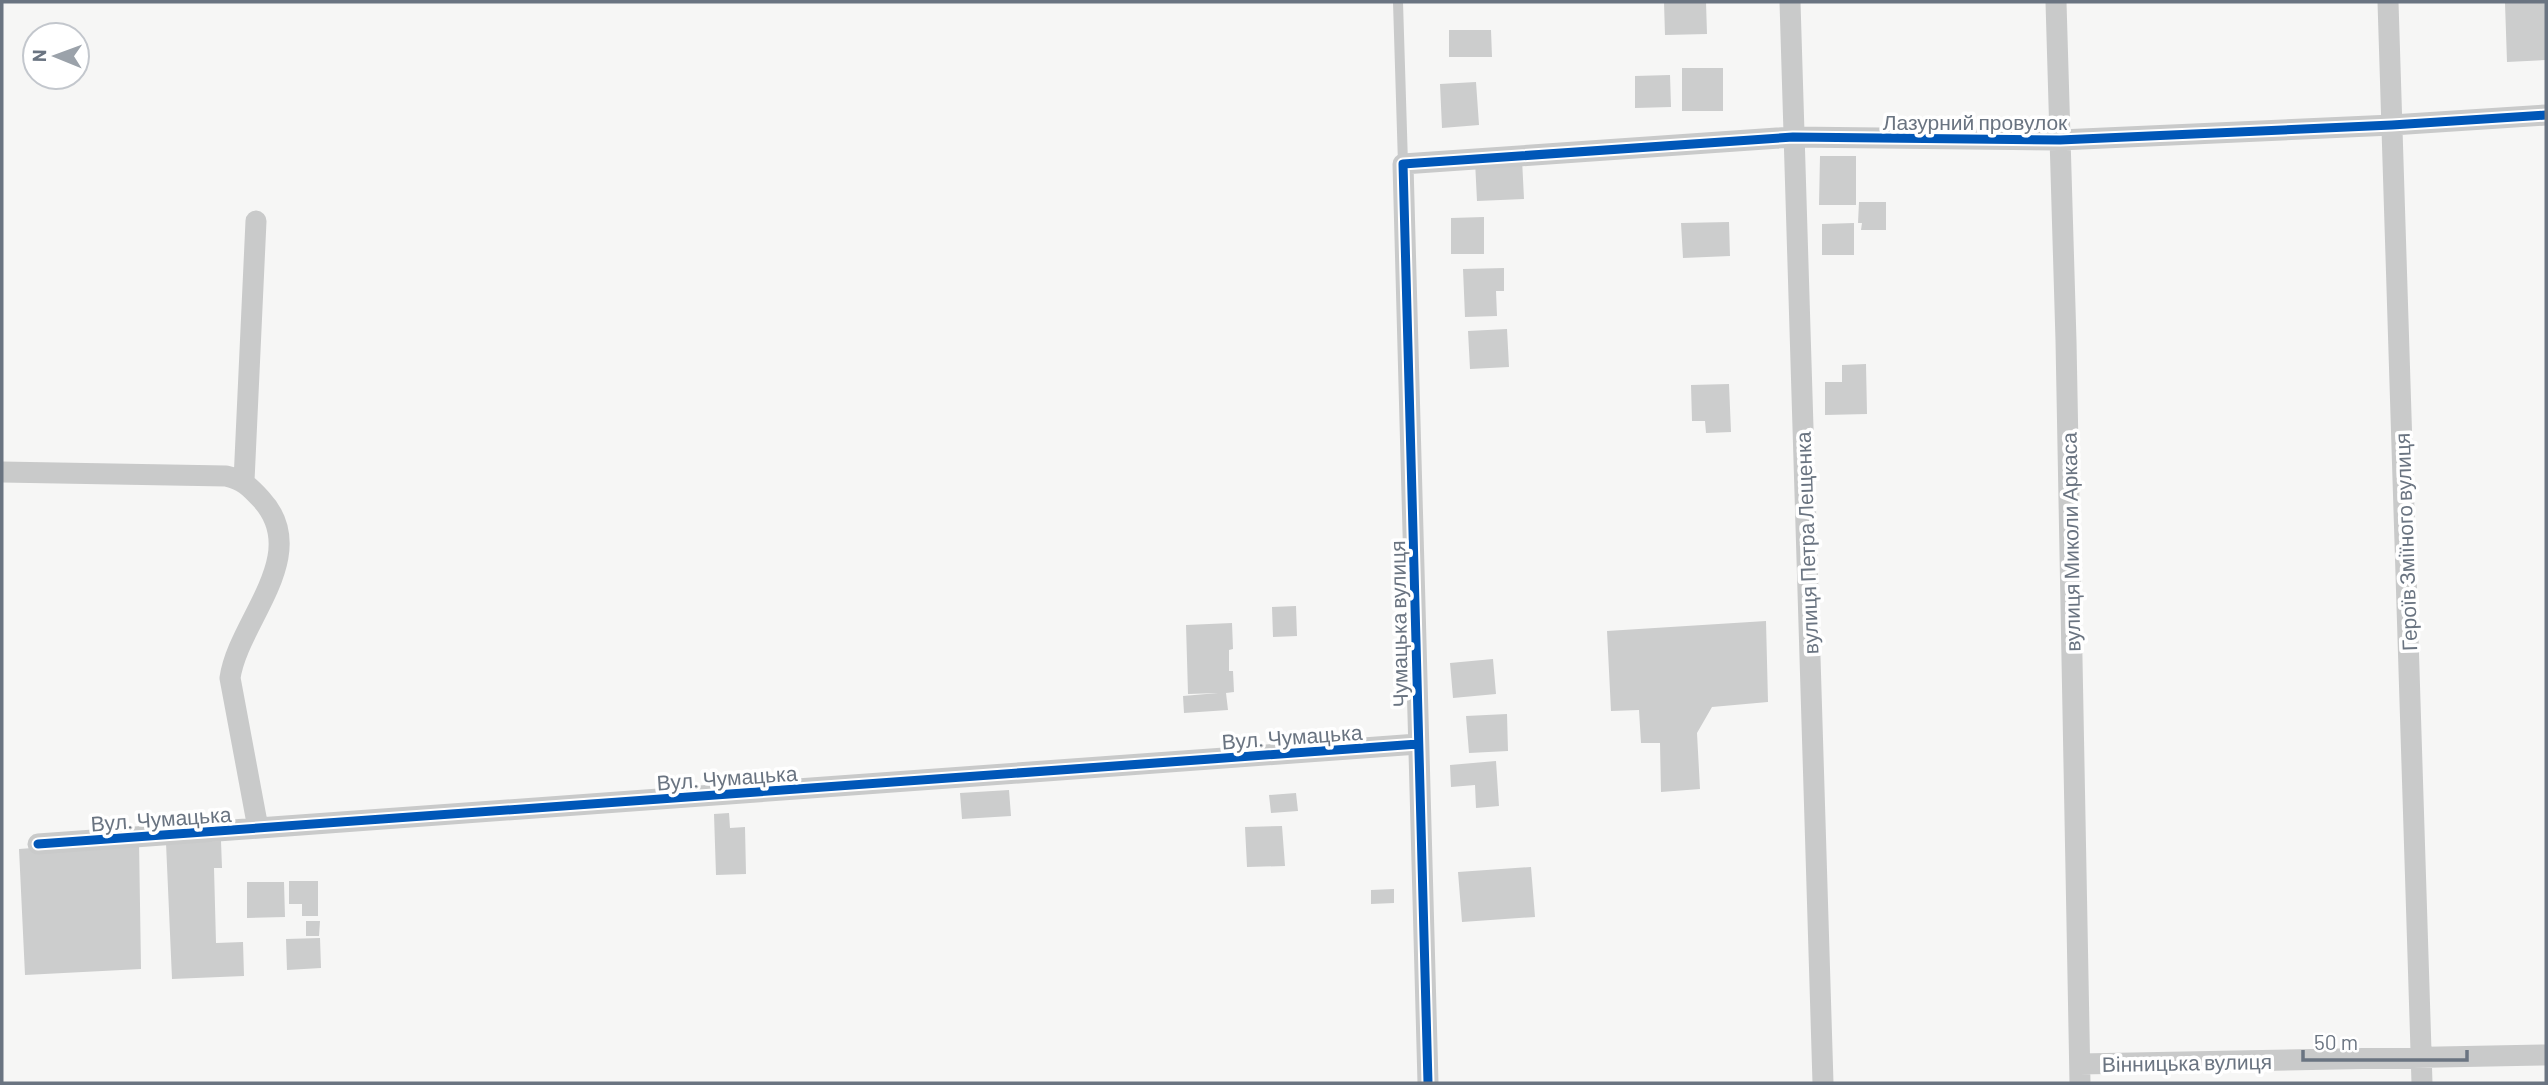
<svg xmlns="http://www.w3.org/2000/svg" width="2548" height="1085" font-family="Barlow,sans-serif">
<rect width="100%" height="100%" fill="#f6f6f5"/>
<path fill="#cccdcd" d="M1664,2h42l1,32 -42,1z
M2546,2v58l-39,2 -2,-59z
M1449,30h42l1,27h-43z
M1682,68h41v43h-41z
M1670,75l1,32 -36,1v-32z
M1476,82l3,43 -37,3 -2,-44z
M1820,156h36v49h-37z
M1522,159l2,40 -47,2 -2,-40z
M1859,202h27v28h-25l1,-7h-4z
M1484,217v37h-33v-36z
M1729,222l1,34 -47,2 -2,-35z
M1854,223v32h-32v-31z
M1504,268v23h-8l1,25 -32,1 -2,-48z
M1507,329l2,38 -39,2 -2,-38z
M1866,364l1,50 -42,1v-33h17v-17z
M1729,384l2,48 -25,1 -1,-12h-13l-1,-36z
M1296,606l1,30 -24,1 -1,-30z
M1766,621l2,81 -56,5 -15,26 3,56 -39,3 -1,-49h-19l-2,-33 -28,1 -4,-80z
M1232,623l1,26 -4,1v21h4l1,21 -8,1 2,17 -44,3 -1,-17 35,-3 -30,1 -2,-69z
M1493,659l3,35 -43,4 -3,-35z
M1507,714l1,37 -39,2 -3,-37z
M1496,761l3,45 -23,2 -1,-23 -24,2 -1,-22z
M1009,790l2,26 -49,3 -2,-26z
M1296,793l2,18 -27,2 -2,-18z
M729,813l1,15 15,-1 1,47 -30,1 -2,-61z
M1282,826l3,40 -38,1 -2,-40z
M139,840l2,129 -116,6 -6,-126z
M221,841l1,27h-8l2,75 27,-1 1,34 -72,3 -6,-136z
M1531,867l4,50 -73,5 -4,-50z
M289,881h29v35h-16v-12h-13z
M247,882h37l1,35 -38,1z
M1394,889v14l-23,1v-14z
M306,921h14l-1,15h-13z
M320,938l1,30 -34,2 -1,-31z"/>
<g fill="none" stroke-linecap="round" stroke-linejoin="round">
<path stroke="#c9caca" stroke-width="10" d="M1398,2l5,162"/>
<path stroke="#c9caca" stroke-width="21" d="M1790,2l33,1081
M2056,2l10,339 14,742
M2388,2l34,1081
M2,472l224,4c17,4 23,10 35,23 52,56 -23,122 -31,179l28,150
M244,481l12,-260
M38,844l1380,-100
M2080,1064l466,-9
M1428,1083l-25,-919 390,-27 267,3 332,-15 154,-10"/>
<g stroke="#fff" stroke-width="13">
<path id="cycleway" d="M38,844l1380,-100
M1428,1083l-25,-919 390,-27 267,3 332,-15 154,-10"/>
</g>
<use href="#cycleway" stroke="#0057b8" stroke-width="9"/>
</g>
<g text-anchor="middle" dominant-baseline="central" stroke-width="7" stroke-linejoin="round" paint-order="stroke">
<g font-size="21" fill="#6a7481" stroke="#fff">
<text x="1975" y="121">Лазурний провулок</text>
<text transform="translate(2070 542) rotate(-91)">вулиця Миколи Аркаса</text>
<text transform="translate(2405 542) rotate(-92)">Героїв Зміїного вулиця</text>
<text transform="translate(1806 543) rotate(-92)">вулиця Петра Лещенка</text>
<text transform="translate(1398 624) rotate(-91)">Чумацька вулиця</text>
<text transform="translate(1292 736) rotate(-4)">Вул. Чумацька</text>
<text transform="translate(727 777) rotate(-4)">Вул. Чумацька</text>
<text transform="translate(161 818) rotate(-4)">Вул. Чумацька</text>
<text transform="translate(2187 1062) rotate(-1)">Вінницька вулиця</text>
</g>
</g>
<rect width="2548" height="1085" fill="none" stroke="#6a7481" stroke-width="7"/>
<g transform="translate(56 56) rotate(271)"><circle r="33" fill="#ffffff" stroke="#c3c7cd" stroke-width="2"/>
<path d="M0-5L12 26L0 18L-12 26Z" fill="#9ba2aa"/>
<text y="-10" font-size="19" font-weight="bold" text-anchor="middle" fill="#6a7481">N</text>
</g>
<path d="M2303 1050v10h164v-10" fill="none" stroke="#6a7481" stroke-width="3.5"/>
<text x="2314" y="1050" font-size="21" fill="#6a7481" stroke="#ffffff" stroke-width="5" paint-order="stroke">50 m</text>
</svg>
